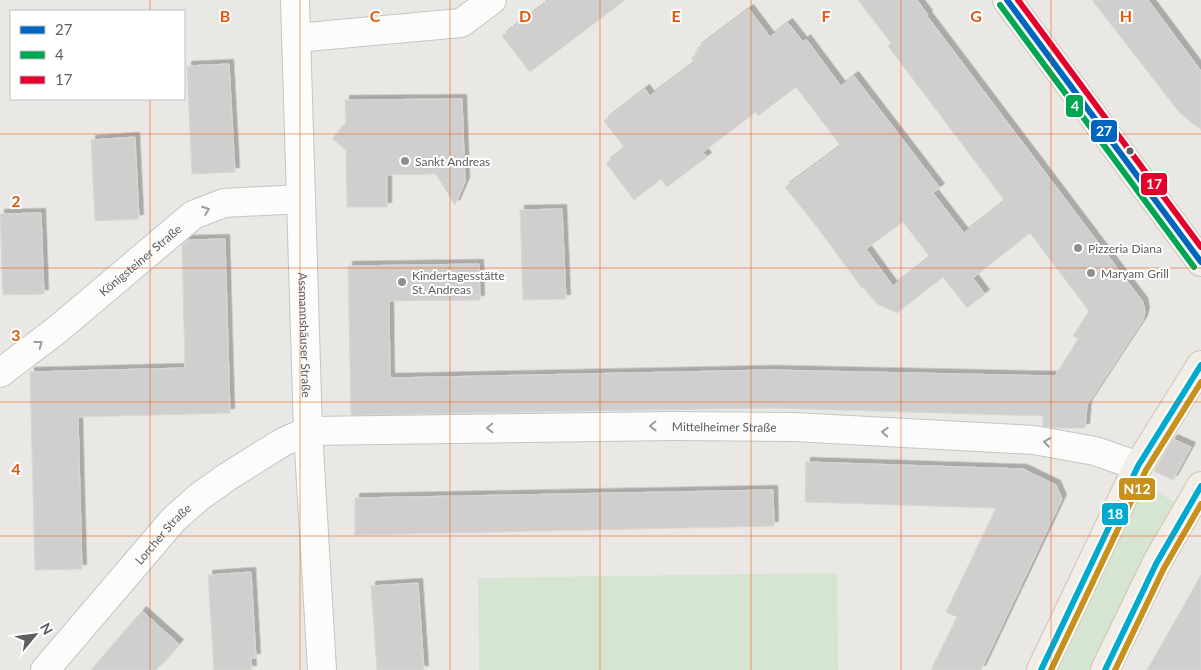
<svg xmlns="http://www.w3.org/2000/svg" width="1201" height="670" font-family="Lato,sans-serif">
<defs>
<filter id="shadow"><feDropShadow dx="4.5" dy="-4.5" stdDeviation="0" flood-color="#0004"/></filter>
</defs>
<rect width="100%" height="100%" fill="#eae8e5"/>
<path fill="#d6e4d2" d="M1144,484l34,20 -82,166h-38z
M837,573l1,97h-359l-1,-92z"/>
<path fill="#d0cfce" stroke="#d9d7d4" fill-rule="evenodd" filter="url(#shadow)" d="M550,0h75l-95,72 -28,-36z
M858,0h59l11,15 -1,1 216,286 2,10 -2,8 -56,85 -2,23h-29l-13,-2v-10l-272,-8 -420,7 -3,-149 131,-2 1,36 -91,1 1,77 380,-8 285,6 23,-37 -5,-3 16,-25 -59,-78 -57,45 12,16 -18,14 -24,-31 -46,36 -20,-9 -14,-17 -1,1 -45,-61 -32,-40 56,-41 -45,-59 -38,29 -2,-4 -53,40 4,5 -40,30 -6,-8 -27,21 -28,-37 19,-15 -21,-27 41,-32 5,7 45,-34 -4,-4 8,-6 -2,-4 52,-39 21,28 18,-14 15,19 3,-3 35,47 13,-10 86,112 -7,5 31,40 41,-32 -117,-155 3,-3zM903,222l27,35 -37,29 -27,-37z
M1092,0h56l53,71v59l-22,-18z
M229,64l6,108 -43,2 -5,-108z
M462,99l3,83 -10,23 -19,-31 -49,1v32h-40l-1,-57 -14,-11 14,-17 -1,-22z
M135,137l4,82 -44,2 -4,-81z
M562,209l4,90 -43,1 -3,-90z
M41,213l3,81 -41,1 -3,-81z
M225,239l5,174 -152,4 4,152 -47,1 -5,-198 155,-4 -3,-123 6,-5z
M1173,439l18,8 -18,33 -19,-9z
M806,462l217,7 33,16 6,14 -81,171h-50l26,-53 -11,-5 50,-104 -191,-6z
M773,490l1,36 -419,9v-37z
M251,572l5,86h-5l1,12h-38l-6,-95z
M1201,575v95h-54l32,-56z
M418,583l6,87h-47l-6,-84z
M142,611l37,33 -23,26h-65z"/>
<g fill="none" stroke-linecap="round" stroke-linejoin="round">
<g stroke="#c4c5c5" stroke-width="30">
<g id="minor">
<path id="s1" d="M295,0l13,431 14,239"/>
<path d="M296,38l165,-15 31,-23"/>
<path id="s2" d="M0,373l58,-44 135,-114 31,-12 77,-4"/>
<path id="s3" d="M45,670l129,-151 25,-22 28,-20 56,-35 25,-11 365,-5 121,1 240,13 61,11 43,15"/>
</g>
</g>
<g stroke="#cfc5b6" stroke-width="30">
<path id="major" d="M1007,0l194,262
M1041,670l97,-204 63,-101
M1105,670l51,-106 45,-78"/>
</g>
<use href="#minor" stroke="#fcfcfb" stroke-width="28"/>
<use href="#major" stroke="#f1eee8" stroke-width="28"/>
<g stroke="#fff" stroke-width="10">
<path id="bus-1" d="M1007,0l194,262"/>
</g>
<g stroke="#fff" stroke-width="10">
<path id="bus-2" d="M1000,5l194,262"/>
</g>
<g stroke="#fff" stroke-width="10">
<path id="bus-3" d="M1018,0l183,247"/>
</g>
<g stroke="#fff" stroke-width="10">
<path id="bus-4" d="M1041,670l97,-204 63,-101
M1105,670l51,-106 45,-78"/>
</g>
<g stroke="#fff" stroke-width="10">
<path id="bus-5" d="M1051,670l95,-200 55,-88
M1115,670l49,-102 37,-64"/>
</g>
<use href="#bus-1" stroke="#0065bd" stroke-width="6"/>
<use href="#bus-2" stroke="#00a651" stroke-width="6"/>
<use href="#bus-3" stroke="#e4002b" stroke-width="6"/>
<use href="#bus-4" stroke="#00a9ce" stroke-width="6"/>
<use href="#bus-5" stroke="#c8911d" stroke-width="6"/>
</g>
<defs><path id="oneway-chevron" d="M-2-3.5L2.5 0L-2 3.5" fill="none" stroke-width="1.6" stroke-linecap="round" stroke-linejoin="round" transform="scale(1.25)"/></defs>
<g stroke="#9b9e9f">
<use href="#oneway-chevron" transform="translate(206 210) rotate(-20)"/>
<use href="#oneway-chevron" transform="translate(39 344) rotate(-37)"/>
<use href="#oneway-chevron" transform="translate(653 426) rotate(179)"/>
<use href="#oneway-chevron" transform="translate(490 428) rotate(179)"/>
<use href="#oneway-chevron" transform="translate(885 432) rotate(-177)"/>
<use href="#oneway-chevron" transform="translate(1047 442) rotate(-171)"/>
</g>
<path fill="none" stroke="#e15910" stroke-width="1" stroke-opacity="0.55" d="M150,0v11M300,0v670M450,0v670M600,0v670M751,0v670M901,0v670M1051,0v670M150,99v571M0,134h1201M0,268h1201M0,402h1201M0,536h1201"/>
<circle fill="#5b5f62" stroke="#fff" stroke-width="2" cx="1130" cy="151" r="4.5"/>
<g fill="#8d8f90" stroke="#fff" stroke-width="2">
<circle cx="405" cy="161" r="5"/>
<circle cx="1078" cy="248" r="5"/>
<circle cx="1091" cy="273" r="5"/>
<circle cx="402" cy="282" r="5"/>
</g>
<g text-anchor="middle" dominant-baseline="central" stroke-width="4" stroke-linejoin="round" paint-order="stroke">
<g font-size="12" fill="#5b5f62" stroke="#fff" text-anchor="start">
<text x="415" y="161">Sankt Andreas</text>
<text x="1088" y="248">Pizzeria Diana</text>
<text x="1101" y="273">Maryam Grill</text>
<text x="412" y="275">Kindertagesstätte<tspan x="412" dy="14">St. Andreas</tspan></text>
</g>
<g font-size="12" fill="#5b5f62" stroke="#fff">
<text stroke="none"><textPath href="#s2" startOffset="180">Königsteiner Straße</textPath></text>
<text stroke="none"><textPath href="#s1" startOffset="335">Assmannshäuser Straße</textPath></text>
<text stroke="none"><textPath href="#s3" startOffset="776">Mittelheimer Straße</textPath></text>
<text stroke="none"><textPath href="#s3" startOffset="180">Lorcher Straße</textPath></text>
</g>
</g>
<g font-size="16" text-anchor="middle" font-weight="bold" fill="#e15910" stroke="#fff" stroke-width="4" stroke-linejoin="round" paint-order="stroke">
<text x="225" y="22">B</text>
<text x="375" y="22">C</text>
<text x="525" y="22">D</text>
<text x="676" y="22">E</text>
<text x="826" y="22">F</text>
<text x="976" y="22">G</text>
<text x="1126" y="22">H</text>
<text x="16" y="207">2</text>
<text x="16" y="341">3</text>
<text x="16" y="475">4</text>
</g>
<g stroke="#fff" stroke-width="2">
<rect x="1065" y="94" width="19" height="24" rx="5" fill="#00a651"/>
<rect x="1090" y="119" width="28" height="24" rx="5" fill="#0065bd"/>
<rect x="1140" y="172" width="28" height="24" rx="5" fill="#e4002b"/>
<rect x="1118" y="477" width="38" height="24" rx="5" fill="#c8911d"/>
<rect x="1101" y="502" width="28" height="24" rx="5" fill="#00a9ce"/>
</g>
<g font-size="14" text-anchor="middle" font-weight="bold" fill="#fff">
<text x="1075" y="111">4</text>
<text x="1104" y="136">27</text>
<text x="1154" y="189">17</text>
<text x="1137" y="494">N12</text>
<text x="1115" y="519">18</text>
</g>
<rect x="10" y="10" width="175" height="90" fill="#ffffff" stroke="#bdbfc0"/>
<rect x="20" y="26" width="25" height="8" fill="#0065bd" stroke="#bdbfc0"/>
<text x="55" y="35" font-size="15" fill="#5b5f62">27</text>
<rect x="20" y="51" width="25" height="8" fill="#00a651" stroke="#bdbfc0"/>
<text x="55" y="60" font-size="15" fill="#5b5f62">4</text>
<rect x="20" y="76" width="25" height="8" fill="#e4002b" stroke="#bdbfc0"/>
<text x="55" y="85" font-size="15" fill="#5b5f62">17</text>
<g transform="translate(35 635) rotate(61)" stroke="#ffffff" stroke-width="4" paint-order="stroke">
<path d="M0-4L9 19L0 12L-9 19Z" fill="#5b5f62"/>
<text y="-8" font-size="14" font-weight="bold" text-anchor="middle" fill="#5b5f62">N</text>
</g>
</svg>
